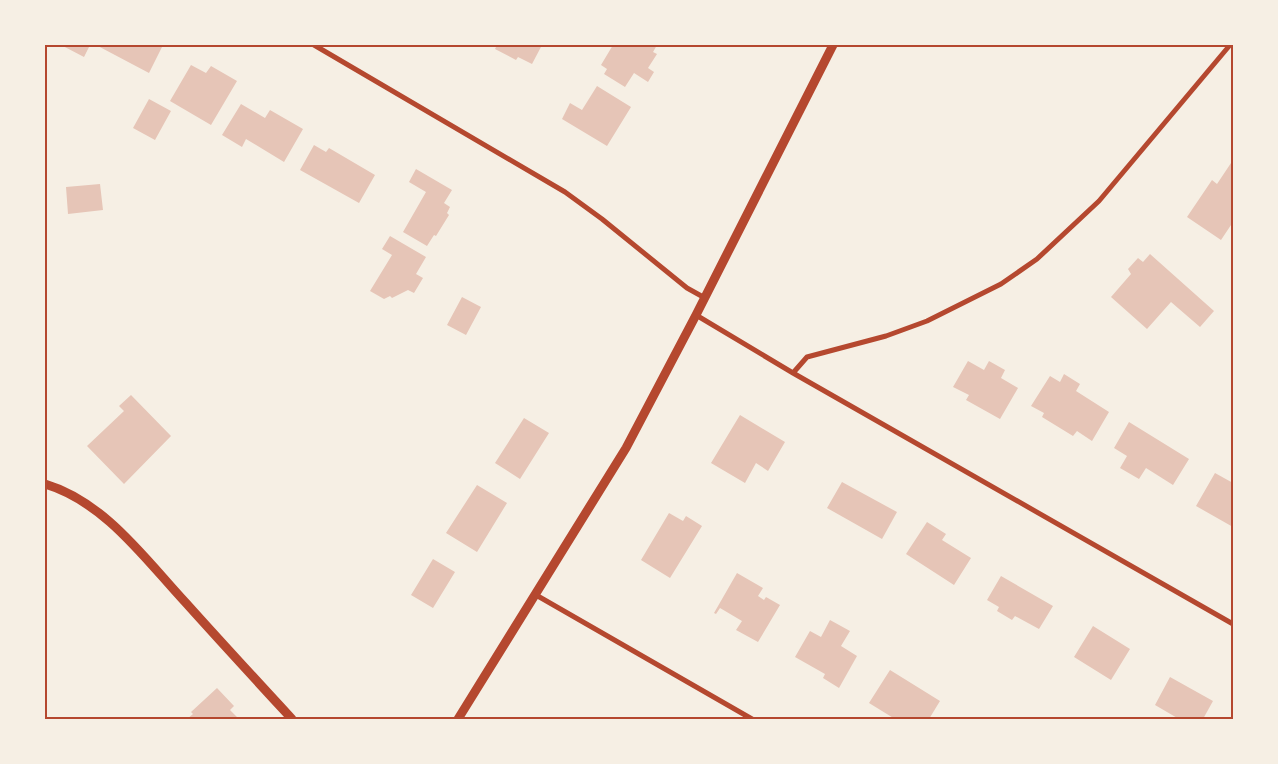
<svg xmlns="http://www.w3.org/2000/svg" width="1278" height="764" font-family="'Libre Baskerville',serif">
<rect width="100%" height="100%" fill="#f6efe4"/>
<path fill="#e6c5b7" d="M61,45h29l-6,12z
M96,45h67l-14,28z
M497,45h45l-10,19 -14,-7 -2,3 -21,-11z
M613,45h44l-4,7 4,2 -9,14 6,4 -6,10 -14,-9 -9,14 -21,-13 3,-5 -6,-4z
M191,65l15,8 5,-7 26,15 -26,44 -41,-24z
M597,86l34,21 -24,39 -45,-27 8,-16 12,7z
M149,99l22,12 -16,29 -22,-12z
M241,104l24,14 5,-8 33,19 -19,33 -38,-23 -4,8 -20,-12z
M314,145l12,7 3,-4 46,27 -16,28 -59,-33z
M1231,163l2,59 -12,18 -34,-23 25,-37 5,4z
M416,169l36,21 -8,13 6,4 -3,6 2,2 -13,21 -2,-1 -7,11 -24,-14 23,-40 -17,-10z
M100,184l3,26 -35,4 -2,-27z
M390,236l36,21 -10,17 7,4 -9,15 -6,-3 -16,8 -2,-2 -6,3 -14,-8 22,-36 -10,-6z
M1150,254l64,57 -14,16 -29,-25 -24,27 -36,-32 20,-23 -3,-5 10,-11 5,4z
M462,297l19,10 -15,28 -19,-10z
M968,361l16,9 5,-9 16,9 -4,8 17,10 -18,31 -34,-19 3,-5 -16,-8z
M1064,374l16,10 -4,7 33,21 -17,29 -15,-10 -4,5 -31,-19 2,-4 -13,-7 19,-30 10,6z
M131,395l40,41 -47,48 -37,-38 37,-35 -5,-5z
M740,415l45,27 -17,29 -12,-8 -11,20 -34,-20z
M524,418l25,15 -29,46 -25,-16z
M1129,422l60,37 -16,26 -27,-17 -7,11 -19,-11 7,-12 -13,-8z
M1215,473l18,10v44l-37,-21z
M842,482l55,30 -15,27 -55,-31z
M477,485l30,18 -30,49 -31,-19z
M669,513l14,8 3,-5 16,10 -32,52 -29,-18z
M927,522l19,12 -4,6 29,18 -17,27 -48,-31z
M433,559l22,13 -22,36 -22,-13z
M737,573l26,15 -5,8 6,4 2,-3 14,8 -22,37 -22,-12 6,-9 -22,-13 -4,6 -2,-1z
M1001,576l52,30 -14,23 -24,-13 -3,4 -15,-9 2,-4 -12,-7z
M830,620l20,11 -9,15 16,10 -18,32 -16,-10 2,-4 -30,-17 15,-26 11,6z
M1093,626l37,23 -19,31 -37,-23z
M890,670l50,31 -11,18h-34l-26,-16z
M1170,677l43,24 -10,18h-24l-24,-14z
M217,688l17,18 -4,4 9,9h-52l6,-5 -2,-2z"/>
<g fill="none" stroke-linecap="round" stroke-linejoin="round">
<path stroke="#b5482f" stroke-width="5" d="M314,45l251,147 37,27 85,69 18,10
M696,315l97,58 440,251
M793,373l14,-16 79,-21 41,-15 74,-37 36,-25 62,-58 131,-156
M536,595l216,124"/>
<path stroke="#b5482f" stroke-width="9" d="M45,484c60,18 100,75 141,119 35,39 70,77 106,116
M458,719l168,-271 70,-133 137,-270"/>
</g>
<rect width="1278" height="764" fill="none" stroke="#f6efe4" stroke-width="92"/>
<rect x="46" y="46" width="1186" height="672" fill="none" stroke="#b5482f" stroke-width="2"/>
</svg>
